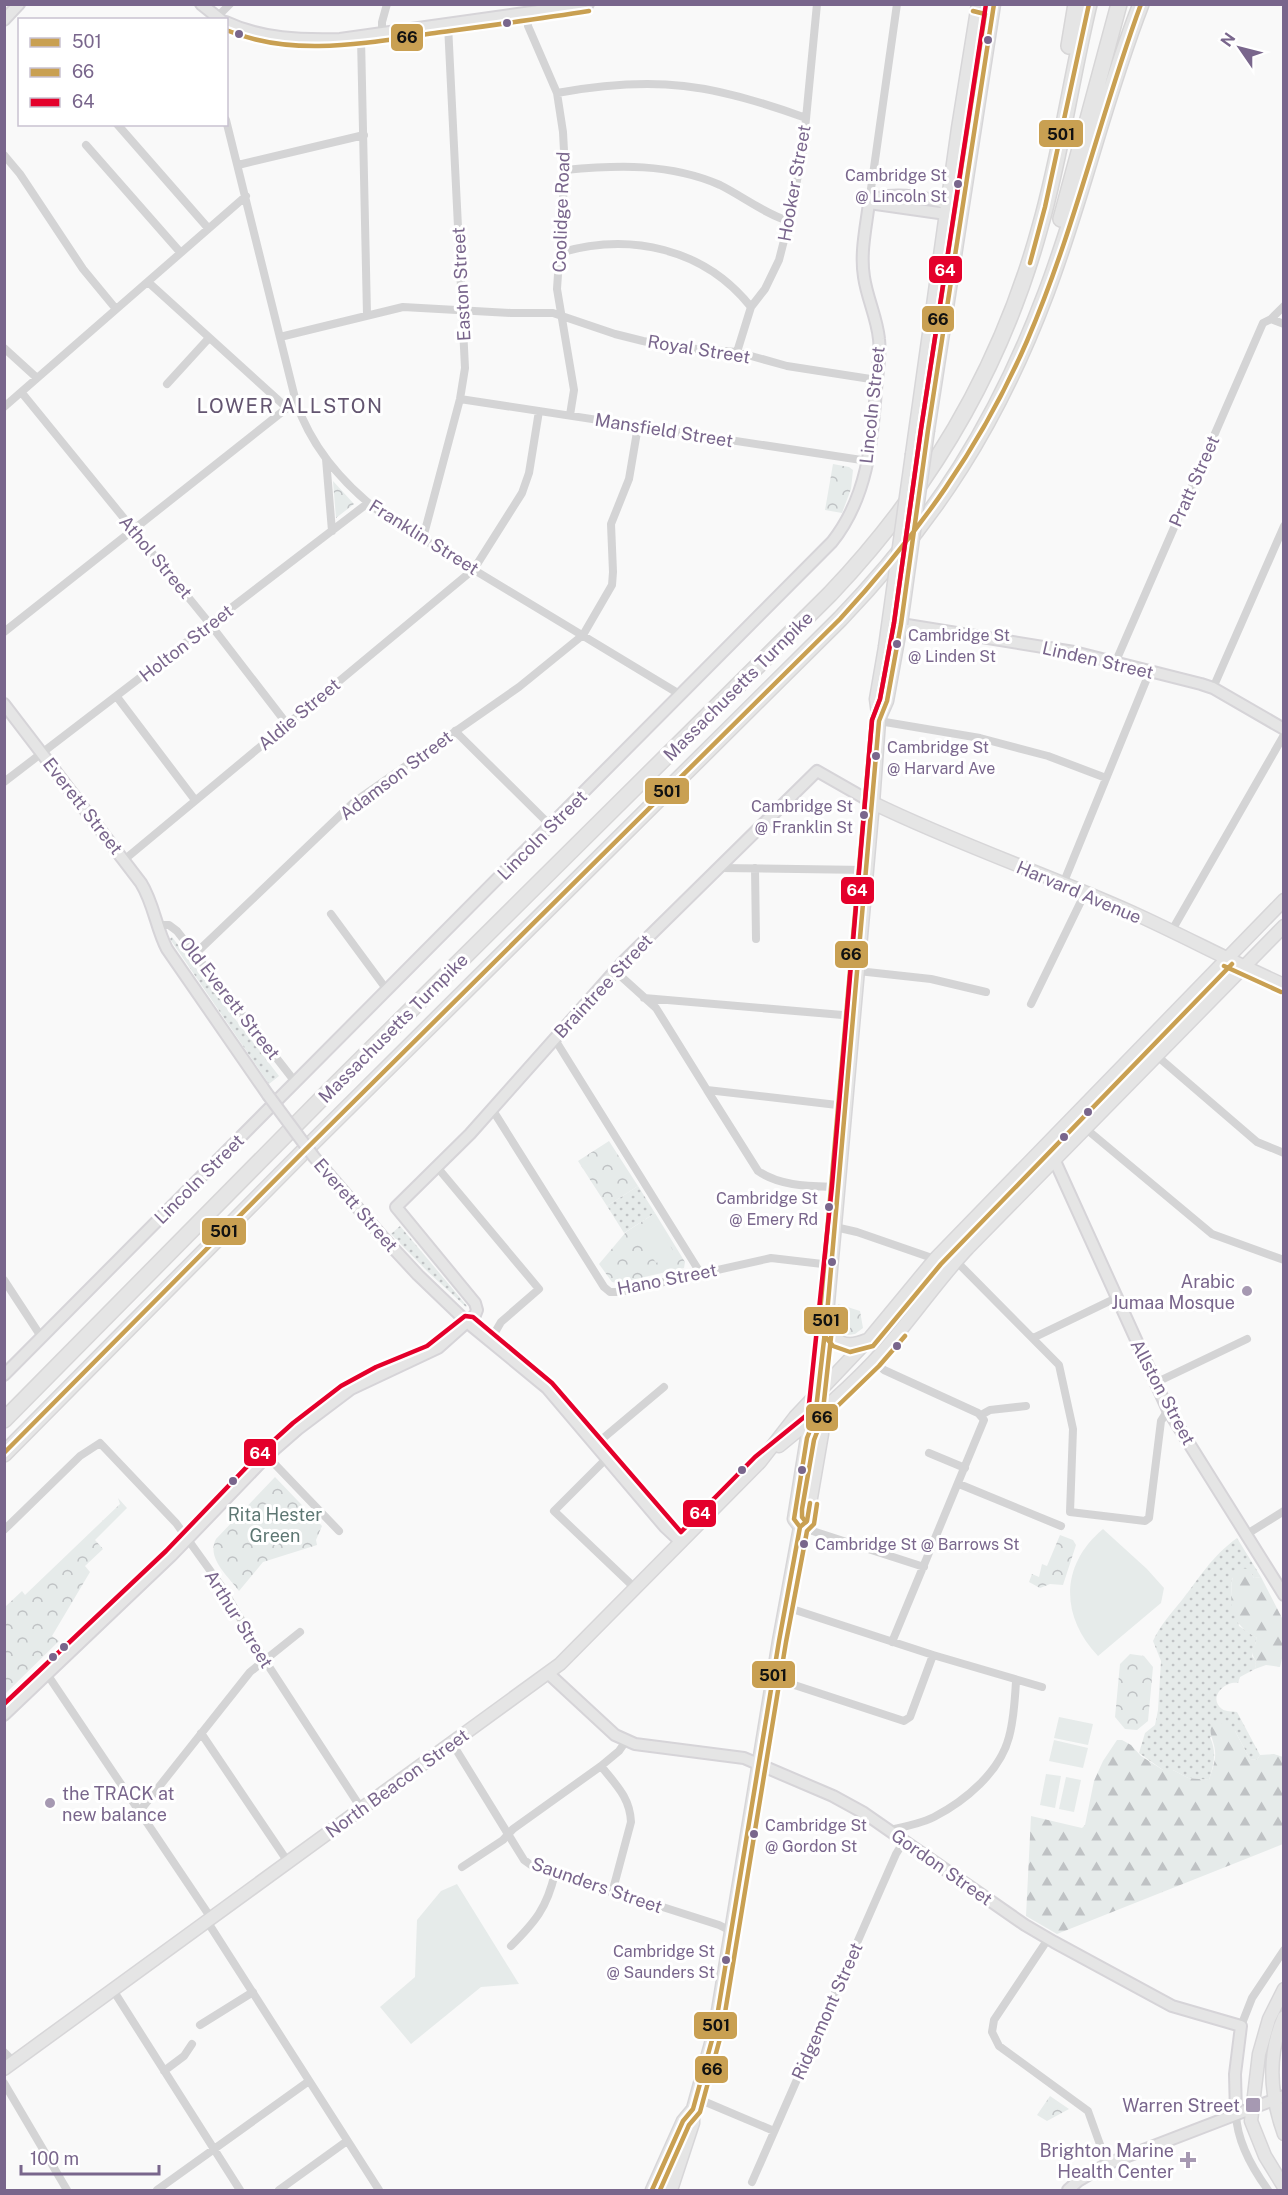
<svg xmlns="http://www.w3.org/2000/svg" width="1288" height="2195" font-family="'Public Sans',sans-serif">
<defs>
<pattern id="grass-dots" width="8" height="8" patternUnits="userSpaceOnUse" patternTransform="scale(1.5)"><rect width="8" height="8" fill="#e6ebea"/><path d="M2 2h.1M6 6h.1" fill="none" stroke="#bfc2c4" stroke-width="1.8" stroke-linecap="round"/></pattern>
<pattern id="forest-firs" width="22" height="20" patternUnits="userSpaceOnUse" patternTransform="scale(1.5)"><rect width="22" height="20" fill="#e6ebea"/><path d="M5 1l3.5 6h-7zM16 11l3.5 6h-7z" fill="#bfc2c4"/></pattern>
<pattern id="park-crowns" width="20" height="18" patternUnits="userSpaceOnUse" patternTransform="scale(1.5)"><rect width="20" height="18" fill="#e6ebea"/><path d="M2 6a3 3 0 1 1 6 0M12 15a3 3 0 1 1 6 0" fill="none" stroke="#bfc2c4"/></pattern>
</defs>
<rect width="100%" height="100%" fill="#f9f9f9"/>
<path fill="url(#grass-dots)" d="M172,937l107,139 -10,8 -99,-145z
M638,1186l17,27 -31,20 -17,-27z
M400,1226l67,80 -1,1 -39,-36 -36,-37z
M1237,1538l24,39 -7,1 -3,-5 -19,5 -1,16 8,32 18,12 -5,18 4,5 -1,8 -15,8 -2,6c-15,-2 -30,16 -16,26 4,3 10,2 15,3l23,43 -3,5 -7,-1 -15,-28 -25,6c7,16 4,27 -1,43l-21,-2 -15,-8h-10l-24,-17 6,-20 10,-8 3,-15 3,-49 -8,-20c8,-17 17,-26 29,-41 19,-24 29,-43 55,-62z"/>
<path fill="url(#forest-firs)" d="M1240,1568l8,1 6,9 7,-1 22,43v34l-3,13 -14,-2 -11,4 1,-8c-7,-9 -1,-13 1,-23 -30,-16 -27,-36 -24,-66z
M1218,1721l17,10 15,28 7,1 3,-5 14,-1 9,3v87l-226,90 -31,-18 5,-100 51,12 3,-3 9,-44 9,-20 14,-21h5l9,5 10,11 22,14h10l15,8 21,2c3,-10 7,-19 6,-29 -1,-12 -7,-15 -3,-29z"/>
<path fill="url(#park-crowns)" d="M833,464l16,3 4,3 -2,19 -9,24 -17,-3z
M333,481l21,23 -18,14z
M609,1141l29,45 -31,20 -29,-45z
M655,1213l30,49 -1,6 -66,15 -6,-1 -13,-18 27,-32z
M838,1304l22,7 3,17 -8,6 -7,1c-13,-7 -12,-19 -10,-31z
M275,1477l47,49 -6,14 1,5 -54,17 -24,29c-11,-15 -33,-33 -23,-52z
M118,1498l9,10 -32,32 8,9 -18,17 5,6 -38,64 7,5 -54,53v-87l17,-16 3,4 95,-91z
M1060,1535l13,5 3,5 -13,40 -13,-1 -10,4 -11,-6 3,-8 7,3 3,-13 5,2z
M1130,1654l14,2 9,11 -5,54 -11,9 -12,-1 -10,-12 5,-53z
M1050,2096l19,13 -22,12 -10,-6z"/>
<path fill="#e6ebea" d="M654,1220l20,32 -18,11 -20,-31z
M1103,1529l44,40 17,19 -3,15 -63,53c-38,-40 -38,-91 5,-127z
M1059,1717l34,7 -5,21 -34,-7z
M1054,1740l34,8 -5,20 -34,-7z
M1046,1774l15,2 -6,32 -15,-3z
M1066,1777l15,3 -7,32 -15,-3z
M457,1884l62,100 -38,3 -70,57 -31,-37 35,-30 2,-57 24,-29z"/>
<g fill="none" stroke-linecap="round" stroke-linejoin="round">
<g stroke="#d6d4d8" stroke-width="14">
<path id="secondary" d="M201,4l20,16
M4,20l15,-16
M226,22c36,17 75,18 114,17l248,-35
M869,203l77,11 6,-2
M901,624l173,28 127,32 12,4 71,41
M4,704l137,179c13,21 15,45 26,66l101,146
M1043,1148l11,11 114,251 116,185
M381,1235l37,40 50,48 79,65 118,139 16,15
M4,1375l828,-833c35,-44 40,-98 44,-152 1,-17 5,-34 3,-51 -2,-21 -12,-41 -15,-62 -4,-24 2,-50 5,-74 20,-16 71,-3 93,6
M549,1674l66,61 20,9 109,14 89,38 31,17 161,112 29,17 118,64 69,20 -6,48 1,40
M4,1715l167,-159 96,-100 31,-27 53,-40 87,-41 37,-33 2,-5 -2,-7 -79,-96 74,-73 153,-172 194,-191 56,32
M1068,2190l10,-9 29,-17 177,-68"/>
</g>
<g stroke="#d7d6d8" stroke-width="15">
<path id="primary" d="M928,430l66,-426
M912,454l46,-326 20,-124
M879,719l8,-18 14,-77
M873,803c84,41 173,71 258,109 51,23 101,50 153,73
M828,1320c5,24 17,29 39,20
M779,1446c37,-30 73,-60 105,-96 29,-33 54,-70 84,-102l316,-322
M800,1527l-6,-8 13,-81 8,-20 12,-104 46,-511 6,-82 -3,-22 9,-52
M1284,1989l-15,30 -10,35 -8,67 14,35 19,31
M1284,2017c-17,38 -14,78 0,117
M4,2069l556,-405 200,-202 35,-45 73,-77 67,-81 349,-359
M652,2190l31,-69 10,-12
M671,2190l22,-67v-14l22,-80 64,-388 21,-114 7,-6 15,-87v-6l-7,-10"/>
</g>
<g stroke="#d7d6d7" stroke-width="18">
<path id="highway" d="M1069,46l7,-42
M1061,219l58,-215
M4,1420l326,-330 500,-496c100,-105 172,-228 210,-367 21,-73 31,-149 49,-223
M4,1454l297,-300 539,-535c96,-100 157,-196 206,-326 36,-95 58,-194 95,-289"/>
</g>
<path stroke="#d4d4d5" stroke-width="8" d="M527,13l1,13 29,67 6,39 2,38 -8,119 17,101 -4,25
M214,20l16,-16
M382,34v-12l5,-18
M361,38l6,277
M557,93c99,-18 156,-9 249,25
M226,120l70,282c16,47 50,85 89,114l296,179
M117,124l91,104
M86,145l94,107
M4,155l16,19 63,95 33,40
M238,165l126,-30
M565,170c52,-5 105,-7 155,15 22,11 47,30 69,36
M869,203l28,-199
M559,253c71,-21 145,-5 192,54
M148,282l139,126
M1271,319l13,-13
M280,337l123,-30 108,6h42l62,21 28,7 28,6 66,5 50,14 90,14
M4,348l33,30
M737,352l14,-45 14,-18 14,-29 10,-39 14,-71 14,-146
M167,384l42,-46
M22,393l188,231 77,100
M460,399l408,62
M4,407l242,-211
M326,459l6,72
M423,538l37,-139 5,-31 -17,-343
M4,632l283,-224 10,-3
M1116,661l147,-338 8,-4 13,5
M1213,688l71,-162
M117,697l78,103
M879,721l101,17 68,18 58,22
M455,731l96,95
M4,782l364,-279
M124,860l350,-291 48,-76 7,-20 10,-62
M719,868l148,2
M755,868l1,71
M1063,884l87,-213
M331,914l56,76
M158,925h11l8,6 119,152
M1171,932l113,-197
M195,954l159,-152 165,-115 64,-52 29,-50 1,-13 -2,-48 18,-45 9,-53
M615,971l41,37 51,82 139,16
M858,971l73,8 55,13
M644,998l210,18
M1031,1004l54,-111
M554,1038l147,236
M1157,1056l100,86 27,11
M707,1090l51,81c23,16 54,15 81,16
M492,1109l112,178 6,5h9l152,-34 60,7
M1085,1128l127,106 72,26
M437,1167l102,122 -38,33 -11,19
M835,1227l22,5 78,27
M956,1261l103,104 14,64 -3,83 75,9 4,-3 12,-97 7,-11
M4,1280l38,58
M1033,1338l83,-40
M874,1361l10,9 94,43 6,7 -92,222
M1155,1383l92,-44
M981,1415l9,-5 36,-4
M595,1445l69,-58
M929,1453l36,15
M267,1456l72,75
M607,1458l-53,53 82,78
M959,1484l102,42
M800,1527l124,40
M4,1530l76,-74 20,-13 76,80 46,64 42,72 97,149
M1247,1534l37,-23
M786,1607l147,48 109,32
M47,1674l164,244
M773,1678l131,43 6,-4 23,-62
M201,1733l87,129
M452,1743l72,117 7,5 188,60 12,6
M601,1766c14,18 29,31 30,56l-19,71
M139,1812l111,-140 50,-40
M889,1830c15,-3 31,-6 45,-13 31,-16 66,-45 75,-80 5,-18 6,-38 7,-56
M462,1867l41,-27 10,-11 88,-63 18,-15 7,-10
M207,1921l172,269
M1048,1939l-54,81 -2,12 7,14 89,65 19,53
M511,1946c24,-24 36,-38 44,-73
M113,1990l127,200
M200,2025l53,-33
M1241,2026l11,-28 32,-48
M4,2052l10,10
M164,2071l20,-15 8,-12
M4,2083l63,107
M696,2098l78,33
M1236,2114c1,28 16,54 32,76
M752,2182l144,-328 8,-13
M157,2190l152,-109
M279,2190l68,-49"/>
<use href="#secondary" stroke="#e5e5e5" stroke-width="10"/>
<use href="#primary" stroke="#e5e5e5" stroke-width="12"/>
<use href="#highway" stroke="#e5e5e5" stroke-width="15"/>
<g stroke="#d6d4d8" stroke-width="14" stroke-linecap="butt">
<path id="secondary-bridge" d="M268,1095l46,62 67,78"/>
</g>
<g stroke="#d7d6d8" stroke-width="15" stroke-linecap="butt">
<path id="primary-bridge" d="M901,624l27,-194
M885,647l27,-193"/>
</g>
<use href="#secondary-bridge" stroke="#e5e5e5" stroke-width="10"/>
<use href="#primary-bridge" stroke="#e5e5e5" stroke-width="12"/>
<g stroke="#fff" stroke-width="9">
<path id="bus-1" d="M1030,263l15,-56 44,-203
M4,1453l297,-299 539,-535c78,-85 141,-172 187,-278 47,-109 73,-225 114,-337
M800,1527l-6,-8 13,-81 8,-20 12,-104 52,-593 8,-20 14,-77 27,-194 66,-426
M652,2190l31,-69 10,-12 22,-80 64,-388 21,-114 7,-6 3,-18"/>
</g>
<g stroke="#fff" stroke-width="9">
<path id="bus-2" d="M973,11l12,3 -64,415 -27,194 -14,76 -8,21 -52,593 3,21 10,12 17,6 23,-6 68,-82 291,-300
M226,30c68,28 139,13 209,3 51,-7 103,-14 154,-22
M1224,966l57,26
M820,1423l59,-57 26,-30
M806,1522l-4,-5v-8l12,-69 8,-21 12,-109
M660,2190l29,-65 11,-13 22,-81 64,-389 21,-111 7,-7 3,-20"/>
</g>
<g stroke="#fff" stroke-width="9">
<path id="bus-3" d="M4,1704l162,-153 96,-100 31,-28 48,-37 35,-19 51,-21 38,-30 8,1 79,66 129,149 74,-75 53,-43 24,-228 40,-466 8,-21 14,-76 27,-194 65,-425"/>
</g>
<use href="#bus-1" stroke="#c9a052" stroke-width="4.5"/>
<use href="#bus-2" stroke="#c9a052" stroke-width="4.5"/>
<use href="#bus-3" stroke="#e4002b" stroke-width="4.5"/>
</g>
<g fill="#79668c" stroke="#fff" stroke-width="2">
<circle cx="507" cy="23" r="5"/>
<circle cx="239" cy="34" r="5"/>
<circle cx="988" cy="40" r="5"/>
<circle cx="958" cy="184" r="5"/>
<circle cx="897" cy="644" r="5"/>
<circle cx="876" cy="756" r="5"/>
<circle cx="864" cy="815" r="5"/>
<circle cx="1088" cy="1112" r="5"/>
<circle cx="1064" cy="1137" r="5"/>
<circle cx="829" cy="1207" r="5"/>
<circle cx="832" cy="1262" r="5"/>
<circle cx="897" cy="1346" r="5"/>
<circle cx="742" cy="1470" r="5"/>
<circle cx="802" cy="1470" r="5"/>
<circle cx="233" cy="1481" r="5"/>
<circle cx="804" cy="1544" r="5"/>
<circle cx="64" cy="1647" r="5"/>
<circle cx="53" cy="1657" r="5"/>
<circle cx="754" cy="1834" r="5"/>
<circle cx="726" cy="1960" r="5"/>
</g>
<g fill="#a699b2" stroke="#fff" stroke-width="2">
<circle cx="1247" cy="1291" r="6"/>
<circle cx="50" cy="1803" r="6"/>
<rect x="1245" y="2097" width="16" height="16" rx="3"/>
<path d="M1185 2151h6v6h6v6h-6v6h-6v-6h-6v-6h6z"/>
</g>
<g text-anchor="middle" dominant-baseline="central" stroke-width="6" stroke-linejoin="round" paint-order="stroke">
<g font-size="16" fill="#79668c" stroke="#fff" text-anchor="end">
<text x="947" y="175">Cambridge St<tspan x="947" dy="21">@ Lincoln St</tspan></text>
<text x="908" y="635" text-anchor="start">Cambridge St<tspan x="908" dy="21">@ Linden St</tspan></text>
<text x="887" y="747" text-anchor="start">Cambridge St<tspan x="887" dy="21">@ Harvard Ave</tspan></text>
<text x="853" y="806">Cambridge St<tspan x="853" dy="21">@ Franklin St</tspan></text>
<text x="818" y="1198">Cambridge St<tspan x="818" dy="21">@ Emery Rd</tspan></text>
<text x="815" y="1544" text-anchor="start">Cambridge St @ Barrows St</text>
<text x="765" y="1825" text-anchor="start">Cambridge St<tspan x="765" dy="21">@ Gordon St</tspan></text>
<text x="715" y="1951">Cambridge St<tspan x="715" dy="21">@ Saunders St</tspan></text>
</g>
<g font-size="18" fill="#79668c" stroke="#fff">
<text transform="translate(794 183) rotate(-80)">Hooker Street</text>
<text transform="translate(561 212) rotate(-88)">Coolidge Road</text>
<text transform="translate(461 284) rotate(-93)">Easton Street</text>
<text transform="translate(699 349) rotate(9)">Royal Street</text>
<text transform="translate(872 405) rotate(-84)">Lincoln Street</text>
<text transform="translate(664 430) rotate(9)">Mansfield Street</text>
<text transform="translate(1194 481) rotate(-66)">Pratt Street</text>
<text transform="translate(424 537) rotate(32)">Franklin Street</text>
<text transform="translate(156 557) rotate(50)">Athol Street</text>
<text transform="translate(186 643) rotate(-38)">Holton Street</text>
<text transform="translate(1098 660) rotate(13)">Linden Street</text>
<text transform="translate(738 686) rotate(-45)">Massachusetts Turnpike</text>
<text transform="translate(299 714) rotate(-40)">Aldie Street</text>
<text transform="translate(396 775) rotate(-37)">Adamson Street</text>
<text transform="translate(83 806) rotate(52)">Everett Street</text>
<text transform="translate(542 835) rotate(-45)">Lincoln Street</text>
<text transform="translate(1079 892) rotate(23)">Harvard Avenue</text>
<text transform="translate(603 986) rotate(-47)">Braintree Street</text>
<text transform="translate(230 998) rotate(52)">Old Everett Street</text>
<text transform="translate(393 1028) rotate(-45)">Massachusetts Turnpike</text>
<text transform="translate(199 1179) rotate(-45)">Lincoln Street</text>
<text transform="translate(356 1205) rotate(49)">Everett Street</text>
<text transform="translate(667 1279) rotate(-11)">Hano Street</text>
<text transform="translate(1163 1392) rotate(62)">Allston Street</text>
<text transform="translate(239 1619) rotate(58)">Arthur Street</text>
<text transform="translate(397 1783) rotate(-36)">North Beacon Street</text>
<text transform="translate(942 1867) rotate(35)">Gordon Street</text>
<text transform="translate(597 1885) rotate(19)">Saunders Street</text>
<text transform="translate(827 2011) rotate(-66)">Ridgemont Street</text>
</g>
<g font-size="18" fill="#79668c" stroke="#fff" text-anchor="end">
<text x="1235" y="1281">Arabic<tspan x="1235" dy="21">Jumaa Mosque</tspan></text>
<text x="62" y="1793" text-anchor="start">the TRACK at<tspan x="62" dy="21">new balance</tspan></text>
<text x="1240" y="2105">Warren Street</text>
<text x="1174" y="2150">Brighton Marine<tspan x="1174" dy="21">Health Center</tspan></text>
</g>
<g font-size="18" fill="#5e7773" stroke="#fff">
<text x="275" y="1514">Rita Hester<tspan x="275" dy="21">Green</tspan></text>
</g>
<g font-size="20" letter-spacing="1.5" fill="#635570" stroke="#fff">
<text x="290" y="406">LOWER ALLSTON</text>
</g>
</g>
<g stroke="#fff" stroke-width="2">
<rect x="390" y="23" width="34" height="29" rx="6" fill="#c9a052"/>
<rect x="1038" y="119" width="46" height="29" rx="6" fill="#c9a052"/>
<rect x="928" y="255" width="35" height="29" rx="6" fill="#e4002b"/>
<rect x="921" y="305" width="34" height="28" rx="6" fill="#c9a052"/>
<rect x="644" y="777" width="46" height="28" rx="6" fill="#c9a052"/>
<rect x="840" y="876" width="35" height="29" rx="6" fill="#e4002b"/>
<rect x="834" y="940" width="35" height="29" rx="6" fill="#c9a052"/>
<rect x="201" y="1217" width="46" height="29" rx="6" fill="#c9a052"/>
<rect x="803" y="1306" width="46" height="29" rx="6" fill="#c9a052"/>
<rect x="805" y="1403" width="34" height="29" rx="6" fill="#c9a052"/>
<rect x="243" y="1438" width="34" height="29" rx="6" fill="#e4002b"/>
<rect x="682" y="1499" width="35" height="29" rx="6" fill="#e4002b"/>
<rect x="751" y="1660" width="45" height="29" rx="6" fill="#c9a052"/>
<rect x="693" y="2011" width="45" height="29" rx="6" fill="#c9a052"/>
<rect x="694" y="2055" width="35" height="29" rx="6" fill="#c9a052"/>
</g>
<g font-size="16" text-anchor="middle" font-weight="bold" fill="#fff">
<text x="945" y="276">64</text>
<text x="857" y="896">64</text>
<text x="260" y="1459">64</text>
<text x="700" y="1519">64</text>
</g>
<g font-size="16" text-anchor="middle" font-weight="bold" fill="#111">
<text x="407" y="43">66</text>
<text x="1061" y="140">501</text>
<text x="938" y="325">66</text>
<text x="667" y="797">501</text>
<text x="851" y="960">66</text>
<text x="224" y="1237">501</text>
<text x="826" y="1326">501</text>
<text x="822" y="1423">66</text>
<text x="773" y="1681">501</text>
<text x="716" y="2031">501</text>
<text x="712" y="2075">66</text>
</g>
<rect width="1288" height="2195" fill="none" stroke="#79668c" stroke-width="12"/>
<rect x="18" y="18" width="210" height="108" fill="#ffffff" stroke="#c9c2d1" stroke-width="1.5"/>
<rect x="30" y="38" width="30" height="9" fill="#c9a052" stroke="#c9c2d1" stroke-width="1.5"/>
<text x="72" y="48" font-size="18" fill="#79668c">501</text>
<rect x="30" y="68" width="30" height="9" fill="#c9a052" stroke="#c9c2d1" stroke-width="1.5"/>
<text x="72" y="78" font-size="18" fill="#79668c">66</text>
<rect x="30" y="98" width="30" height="9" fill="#e4002b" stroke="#c9c2d1" stroke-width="1.5"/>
<text x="72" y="108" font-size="18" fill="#79668c">64</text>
<g transform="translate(1240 48) rotate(305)" stroke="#ffffff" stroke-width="4.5" paint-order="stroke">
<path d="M0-4.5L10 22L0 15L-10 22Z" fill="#79668c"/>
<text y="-9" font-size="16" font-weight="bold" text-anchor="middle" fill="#79668c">N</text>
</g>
<path d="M21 2165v9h138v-9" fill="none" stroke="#79668c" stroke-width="3"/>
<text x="30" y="2165" font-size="18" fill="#79668c" stroke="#ffffff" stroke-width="4.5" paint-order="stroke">100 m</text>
</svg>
